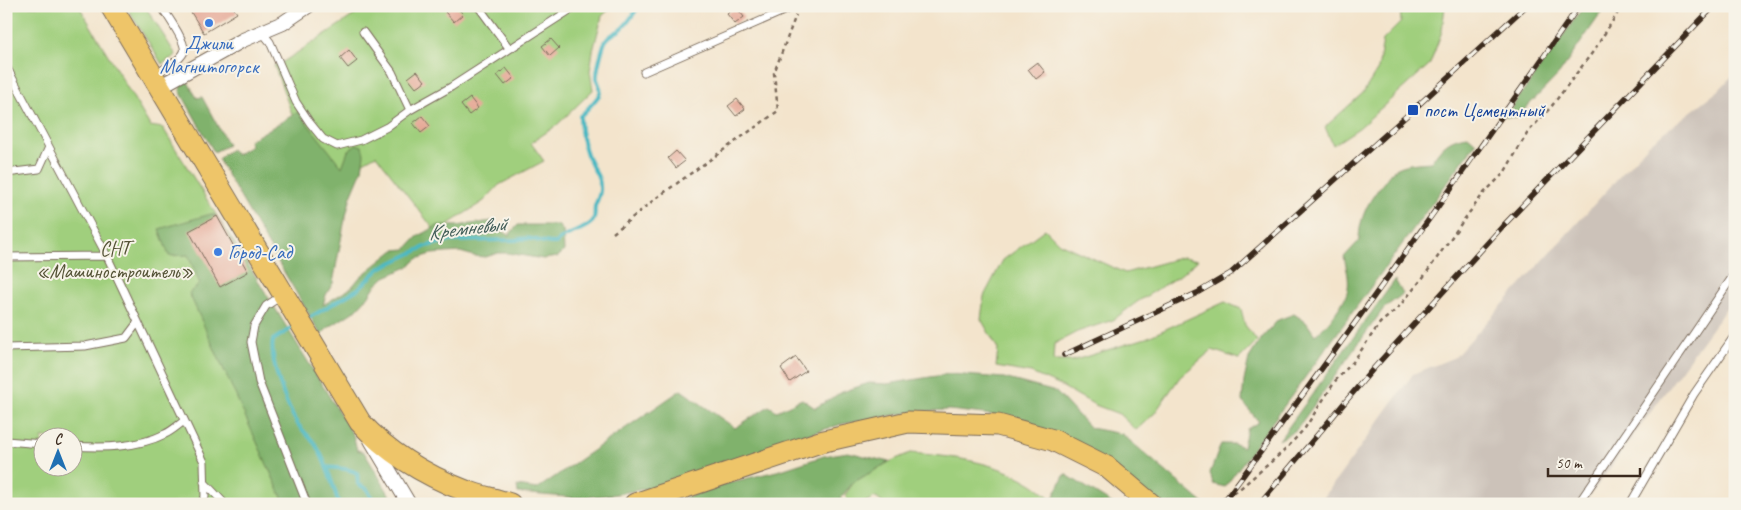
<svg xmlns="http://www.w3.org/2000/svg" width="1741" height="510" font-family="Caveat,sans-serif">
<rect width="100%" height="100%" fill="#f7f3e8"/>
<filter id="ink" filterUnits="userSpaceOnUse"><feTurbulence type="fractalNoise" baseFrequency=".02" numOctaves="2"/><feDisplacementMap in="SourceGraphic" scale="10" xChannelSelector="R" yChannelSelector="G"/><feConvolveMatrix kernelMatrix="1 2 1 2 8 2 1 2 1" color-interpolation-filters="sRGB"/></filter>
<filter id="wash" filterUnits="userSpaceOnUse"><feTurbulence type="fractalNoise" baseFrequency=".0096" numOctaves="4" result="noise"/><feDisplacementMap in="SourceGraphic" scale="20" xChannelSelector="R" yChannelSelector="G"/><feGaussianBlur stdDeviation="1.12" result="paint"/><feColorMatrix in="noise" values="0 0 0 0 0 0 0 0 0 0 0 0 0 0 0 0 0 1.4 0 .05"/><feComposite in="paint" operator="in"/></filter>
<g filter="url(#wash)">
<rect width="100%" height="100%" fill="#f3e4cc"/>
<path fill="#ccc2b9" d="M1735,73v223l-151,208h-265l94,-130 42,-17 195,-214 68,-52z"/>
<path fill="#a0cf7d" stroke="#6e7c4e" fill-rule="evenodd" d="M6,6h73l71,120 13,2 54,88 -13,107 81,181h-279zM42,438h30v30h-30z
M129,6h16l31,49 -14,9 -35,-56z
M368,6h245l-11,10 -9,35 -3,20 3,19 -36,35 -26,18 13,18 -45,24 -15,16 -48,31 -60,-77 -36,20 -47,-58 -19,-52 6,-1z
M1400,6h45l-3,25 -12,33 -71,64 -26,17 -8,-18 38,-34 15,-24 5,-29 18,-18z
M1045,229l14,14 66,30 58,-16 15,3 -18,15 -43,27 -24,18 -36,12 -23,12 -1,17h19l74,-23 79,-36 16,7 4,16 12,16 -18,18 -27,-9 -32,27 -26,37 -18,16 -17,-16 -24,-9 -32,-18 -32,-14 -35,-6 2,-18 -17,-30 3,-23 19,-36z
M910,453c51,4 109,11 146,51h-172l-9,-7 -13,7h-13l-4,-9 9,-13 35,-20z"/>
<path fill="#80b26c" stroke="#5e6e45" d="M1584,6h22l-47,68 -42,43h-12z
M188,82l9,16 5,-1 26,48 -14,7 -34,-61 1,-7z
M298,112l44,55 6,-16 8,-7 6,2 2,8 -2,16 -11,26 -7,28 -11,59 -7,12 -3,10 28,-17 9,-11 34,-27 12,-1 11,-12 22,-12 18,1 35,-5 8,9 9,5 9,-10h40l5,6 1,20 -6,6 -15,2 -35,-6h-10l-12,4 -12,-1 -14,-4 -29,2 -14,5 -9,8 -23,10 -10,9 -7,11 -12,13 -28,18 -7,7 -103,-176 13,-10 5,6 15,-9 -2,-5z
M1468,136l8,7 -251,344 -12,-3 -3,-11 11,-29h13l9,3 4,-18 12,-7 -17,-21 2,-20 5,-23 12,-19 17,-19 16,-6 12,8 9,13c9,-7 15,-14 21,-23 16,-22 14,-29 8,-55l15,-16c0,-24 10,-41 25,-59 3,-4 6,-9 10,-12 11,-7 24,-7 37,-8 11,-16 17,-24 37,-26z
M211,214l6,2 34,53 102,166 4,15 7,2 31,52h-110l-96,-211 11,-9 -12,-29 -19,1 -10,-27z
M1395,280l8,14 -19,14 -88,122 -17,10z
M949,374l55,4 52,14 34,36 32,6 82,70h-44l-160,-88 -50,-6 -31,1 -77,13 -65,20 -31,13 -97,31 -38,7 -32,3 -61,-5 -1,-7 20,3 144,-99 54,38 34,-22 8,5 25,-12 13,9 27,-16 27,-9 18,1z
M848,452l41,10 -35,20 -14,16 6,6h-179l61,-21 53,-13 43,-14z
M1065,474l48,30h-57l-4,-4z"/>
<g fill="none" stroke-linecap="round" stroke-linejoin="round">
<path stroke="#4ab8c2" stroke-width="4" d="M307,319l51,-30 22,-21 47,-22 20,-5 69,-1c15,-5 25,4 40,3 9,-11 28,-11 37,-22 3,-5 1,-10 2,-15 2,-6 6,-12 5,-19 0,-9 -4,-14 -8,-21 -8,-16 -12,-32 -12,-50 4,-3 19,-19 20,-23 2,-5 -2,-9 -3,-14 -1,-7 5,-30 8,-37 4,-7 9,-8 15,-12 7,-5 14,-17 19,-24
M295,326l-22,14c-4,20 13,65 24,83 6,9 15,15 20,24 10,17 16,38 22,57
M326,467c12,2 20,0 31,6l1,11 9,5 8,15"/>
</g>
<g id="blocks">
<path fill="#e5a795" d="M187,6h45l5,7 -33,20z
M452,6h4l7,8 -9,8 -9,-10z
M736,7l8,10 -9,7 -8,-10z
M551,39l8,9 -9,8 -8,-10z
M349,50l8,11 -9,7 -8,-10z
M1037,62l8,10 -9,7 -8,-10z
M506,68l8,10 -9,7 -8,-10z
M417,71l8,10 -9,7 -8,-10z
M470,98l8,10 -9,7 -8,-10z
M737,99l8,10 -9,7 -8,-10z
M422,116l8,10 -9,7 -8,-10z
M676,151l9,10 -9,7 -8,-10z
M217,216l31,56 -28,15 -31,-56z
M796,357l10,14 -16,11 -9,-14z"/>
</g>
</g>
<g filter="url(#ink)">
<use href="#blocks" fill-opacity="0" stroke="#7b6b5b" stroke-width="1"/>
<g fill="none" stroke-linecap="round" stroke-linejoin="round">
<g stroke="#7b6b5b" stroke-width="9">
<path id="service" d="M478,6l31,42
M262,32l8,10 26,60 14,21 13,16 14,7 24,-6 26,-13 23,-17 41,-23 125,-81
M363,32l29,40 18,38
M6,66l101,190 97,206 1,35 -4,7
M644,72l151,-66
M155,74c9,-5 24,-12 29,-22 3,-9 -17,-37 -23,-46
M6,173l33,-4 10,-22
M6,257l101,-1
M281,296l-15,10 -12,20 -3,16 8,40 48,122
M6,348l79,-2 41,-8 12,-16
M6,441l36,3
M72,446c31,2 65,2 93,-12 7,-3 13,-9 19,-13
M204,482l21,22
M1578,504l157,-231
M1630,504l64,-110 41,-59"/>
</g>
<g stroke="#7b6b5b" stroke-width="16">
<path id="minor" d="M159,87l84,-47 40,-17 25,-17
M371,440l38,64"/>
</g>
<g stroke="#7b6b5b" stroke-width="23">
<path id="primary" d="M111,6l249,416c28,31 67,54 106,69 14,5 29,8 44,13
M635,504l185,-62 88,-20 90,3 55,15 54,27 44,37"/>
</g>
<path stroke="#7b6b5b" stroke-width="2.5" stroke-dasharray="4 4" stroke-linecap="butt" d="M613,233l42,-34 123,-88 -4,-38 22,-58
M1222,504l63,-54 20,-22 31,-48 17,-18 27,-39 17,-14 25,-30 41,-58 21,-28 20,-20 24,-41 23,-25 44,-58 27,-43"/>
<use href="#service" stroke="#fff" stroke-width="7"/>
<use href="#minor" stroke="#fff" stroke-width="14"/>
<use href="#primary" stroke="#eec569" stroke-width="21"/>
<g stroke="#3b2a1e" stroke-width="5.5">
<path id="rail" d="M1064,355l133,-62 34,-20 182,-163 113,-104
M1222,504c122,-163 240,-330 357,-498
M1259,504l114,-135 129,-142 212,-221"/>
</g>
<use href="#rail" stroke="#f7f3e8" stroke-width="4" stroke-dasharray="11" stroke-linecap="butt"/>
</g>
</g>
<g fill="#3f7fe0" stroke="#f7f3e8" stroke-width="2">
<circle cx="209" cy="23" r="5"/>
<circle cx="218" cy="252" r="5"/>
</g>
<rect fill="#1a4fb4" stroke="#f7f3e8" stroke-width="2" x="1407" y="104" width="12" height="12" rx="2.5"/>
<g text-anchor="middle" dominant-baseline="central" stroke-width="4" stroke-linejoin="round" paint-order="stroke">
<g font-size="20" fill="#366cbe" stroke="#f7f3e8">
<text x="209" y="43">Джили<tspan x="209" dy="23">Магнитогорск</tspan></text>
<text x="228" y="252" text-anchor="start">Город-Сад</text>
</g>
<g font-size="20" fill="#164399" stroke="#f7f3e8" text-anchor="start">
<text x="1424" y="110">пост Цементный</text>
</g>
<g font-size="20" fill="#545336" stroke="#f7f3e8">
<text x="115" y="248">СНТ<tspan x="115" dy="23">«Машиностроитель»</tspan></text>
</g>
<g font-size="21" font-style="italic" fill="#405c57" stroke="#f7f3e8">
<text transform="translate(467 228) rotate(-7)">Кремневый</text>
</g>
</g>
<rect width="1741" height="510" fill="none" stroke="#f7f3e8" stroke-width="25"/>
<g transform="translate(58 452)"><circle r="24" fill="#f7f3e8" stroke="#aca397"/>
<path d="M0-4L9 19L0 12L-9 19Z" fill="#1f6fb2"/>
<text y="-8" font-size="14" font-weight="bold" text-anchor="middle" fill="#3b2a1e">С</text>
</g>
<path d="M1548 468v8h92v-8" fill="none" stroke="#3b2a1e" stroke-width="2.5"/>
<text x="1556" y="468" font-size="15" fill="#3b2a1e" stroke="#f7f3e8" stroke-width="4" paint-order="stroke">50 m</text>
</svg>
